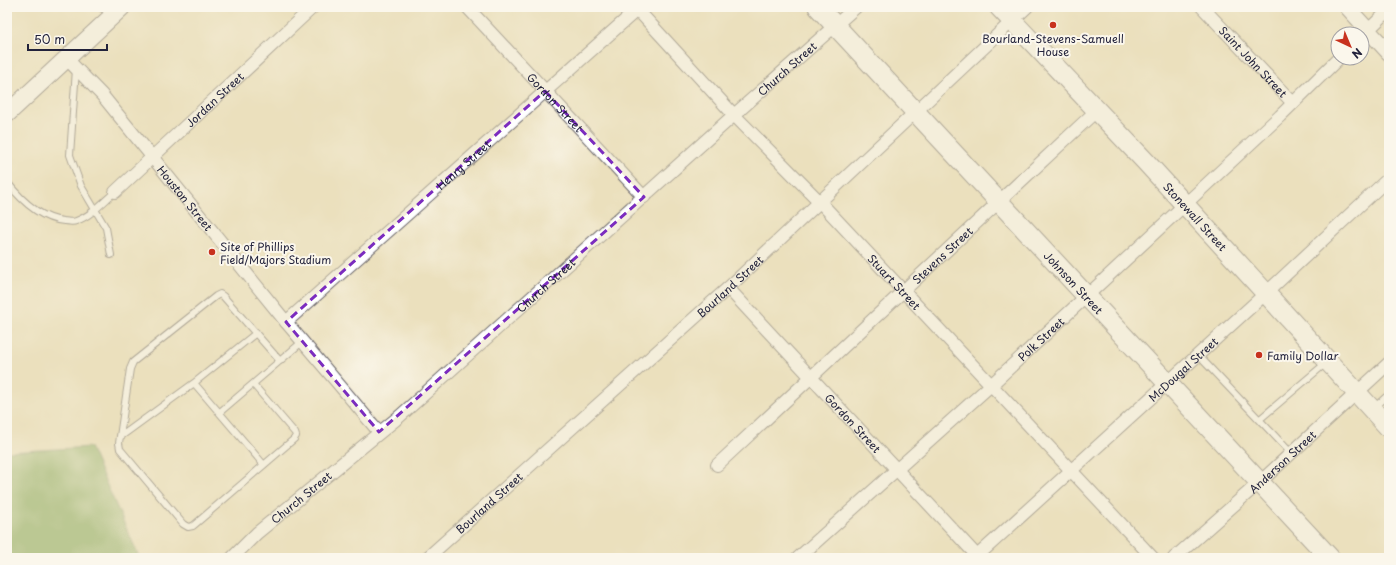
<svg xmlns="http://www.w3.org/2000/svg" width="1396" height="565" font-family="'Playpen Sans',sans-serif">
<rect width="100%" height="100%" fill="#fbf7ec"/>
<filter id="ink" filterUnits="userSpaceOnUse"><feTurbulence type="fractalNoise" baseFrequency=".025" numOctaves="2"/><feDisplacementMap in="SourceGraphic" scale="8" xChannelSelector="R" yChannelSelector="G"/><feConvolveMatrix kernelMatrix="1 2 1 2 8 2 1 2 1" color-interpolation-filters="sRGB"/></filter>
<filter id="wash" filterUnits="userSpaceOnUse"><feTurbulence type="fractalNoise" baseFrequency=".012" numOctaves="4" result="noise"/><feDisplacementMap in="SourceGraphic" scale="16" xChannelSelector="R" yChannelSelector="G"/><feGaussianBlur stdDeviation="0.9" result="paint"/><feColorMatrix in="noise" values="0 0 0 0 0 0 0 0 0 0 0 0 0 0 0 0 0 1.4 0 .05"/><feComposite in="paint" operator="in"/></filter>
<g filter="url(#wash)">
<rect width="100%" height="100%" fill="#ebe0bd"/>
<path fill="#82aa61" stroke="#52664e" d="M90,447l48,107 3,4h-134v-106z"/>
</g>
<g filter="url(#ink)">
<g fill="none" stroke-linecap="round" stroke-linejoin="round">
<g stroke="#686468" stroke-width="8">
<path id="service" d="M100,7l5,3 6,6
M76,69l-6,86 11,31 25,42 5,27
M7,182c14,18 33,37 57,39 3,0 8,2 12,0 15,-5 27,-19 39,-29
M1198,355l93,98
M194,383l70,82
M253,384l42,49 1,3 -2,3 -101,87 -5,1 -5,-3 -63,-75 -1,-6 11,-74 3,-7 83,-66 4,-2 3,2 57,65
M1374,408l12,-11 3,2
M220,412l82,-70
M1260,419l66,-56
M120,437l74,-54 62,-50"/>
</g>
<g stroke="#686468" stroke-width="14">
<g id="minor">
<path id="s1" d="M467,7l177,190"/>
<path id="s2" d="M635,7l99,108 86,87 333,356"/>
<path id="s3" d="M1202,7l91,96"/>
<path d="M1362,36l27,-26"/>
<path id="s4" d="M66,58l36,37 184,227 93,110"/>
<path id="s5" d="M115,192l198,-185"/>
<path id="s6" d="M728,288l251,270"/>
<path id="s7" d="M286,322l354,-315"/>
<path id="s8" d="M717,465l379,-354"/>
<path id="s9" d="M232,558l25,-25 143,-117 334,-301 122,-108"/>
<path id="s10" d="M427,558l301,-270 299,-281"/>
<path id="s11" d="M798,558l193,-173 289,-269 59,-58"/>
<path id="s12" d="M975,558l290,-264 124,-116"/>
<path id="s13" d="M1174,558l86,-76 129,-119"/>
</g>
</g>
<g stroke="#686468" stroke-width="17">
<path id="tertiary" d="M1347,7l42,46"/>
</g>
<g stroke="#686468" stroke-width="19">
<path id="secondary" d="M7,114l115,-107"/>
</g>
<g stroke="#686468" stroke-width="21">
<g id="primary">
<path id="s14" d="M818,7l512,551"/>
<path id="s15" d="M999,7l146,154 244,267"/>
</g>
</g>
<use href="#service" stroke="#fff" stroke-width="6"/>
<use href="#minor" stroke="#fff" stroke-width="12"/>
<use href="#tertiary" stroke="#fff" stroke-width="15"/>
<use href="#secondary" stroke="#fff" stroke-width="17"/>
<use href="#primary" stroke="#fff" stroke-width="19"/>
</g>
</g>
<path d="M0 0H1396V565H0ZM545,91l99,106 -265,235 -93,-110z" fill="#ebe0bd" fill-opacity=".55" fill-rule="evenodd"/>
<path fill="none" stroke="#7b2cbf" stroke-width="3" stroke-dasharray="8 5" stroke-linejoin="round" d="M545,91l99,106 -265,235 -93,-110z"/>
<g fill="#c8321e" stroke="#fbf7ec" stroke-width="1.5">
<circle cx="1053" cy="25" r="4"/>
<circle cx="212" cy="252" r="4"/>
<circle cx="1259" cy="355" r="4"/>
</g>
<g text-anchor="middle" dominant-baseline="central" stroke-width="4" stroke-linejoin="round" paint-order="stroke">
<g font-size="11" fill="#22223b" stroke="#fbf7ec" text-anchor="start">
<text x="1053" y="38" text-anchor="middle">Bourland-Stevens-Samuell<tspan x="1053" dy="13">House</tspan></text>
<text x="220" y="246">Site of Phillips<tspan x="220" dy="13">Field/Majors Stadium</tspan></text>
<text x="1267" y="355">Family Dollar</text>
</g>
<g font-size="11" fill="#22223b" stroke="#fbf7ec">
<text stroke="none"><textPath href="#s3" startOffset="75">Saint John Street</textPath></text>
<text stroke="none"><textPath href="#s9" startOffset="740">Church Street</textPath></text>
<text stroke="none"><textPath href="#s5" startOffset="136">Jordan Street</textPath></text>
<text stroke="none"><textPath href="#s1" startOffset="130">Gordon Street</textPath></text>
<text stroke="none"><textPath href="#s7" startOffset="237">Henry Street</textPath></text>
<text stroke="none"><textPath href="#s4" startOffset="184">Houston Street</textPath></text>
<text stroke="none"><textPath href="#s15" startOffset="287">Stonewall Street</textPath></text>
<text stroke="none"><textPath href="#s8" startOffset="308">Stevens Street</textPath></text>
<text stroke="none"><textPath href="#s2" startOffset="378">Stuart Street</textPath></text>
<text stroke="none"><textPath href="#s14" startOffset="376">Johnson Street</textPath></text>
<text stroke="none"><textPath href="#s9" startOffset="416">Church Street</textPath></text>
<text stroke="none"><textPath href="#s10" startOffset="407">Bourland Street</textPath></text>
<text stroke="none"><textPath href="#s11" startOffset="327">Polk Street</textPath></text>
<text stroke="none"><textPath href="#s12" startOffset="281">McDougal Street</textPath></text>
<text stroke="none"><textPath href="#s6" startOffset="184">Gordon Street</textPath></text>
<text stroke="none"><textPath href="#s13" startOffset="145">Anderson Street</textPath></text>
<text stroke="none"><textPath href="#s9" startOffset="92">Church Street</textPath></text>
<text stroke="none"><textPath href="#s10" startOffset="83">Bourland Street</textPath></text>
</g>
</g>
<rect width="1396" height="565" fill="none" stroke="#fbf7ec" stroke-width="24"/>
<g transform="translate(1350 46) rotate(136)"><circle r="19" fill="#fbf7ec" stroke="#a4a2a5"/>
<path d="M0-3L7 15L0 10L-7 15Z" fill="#c8321e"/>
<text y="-6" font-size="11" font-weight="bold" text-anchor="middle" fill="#22223b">N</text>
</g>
<path d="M28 44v6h79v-6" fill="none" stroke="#22223b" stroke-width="2"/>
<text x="34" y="44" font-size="12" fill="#22223b" stroke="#fbf7ec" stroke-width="3" paint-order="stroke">50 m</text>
</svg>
